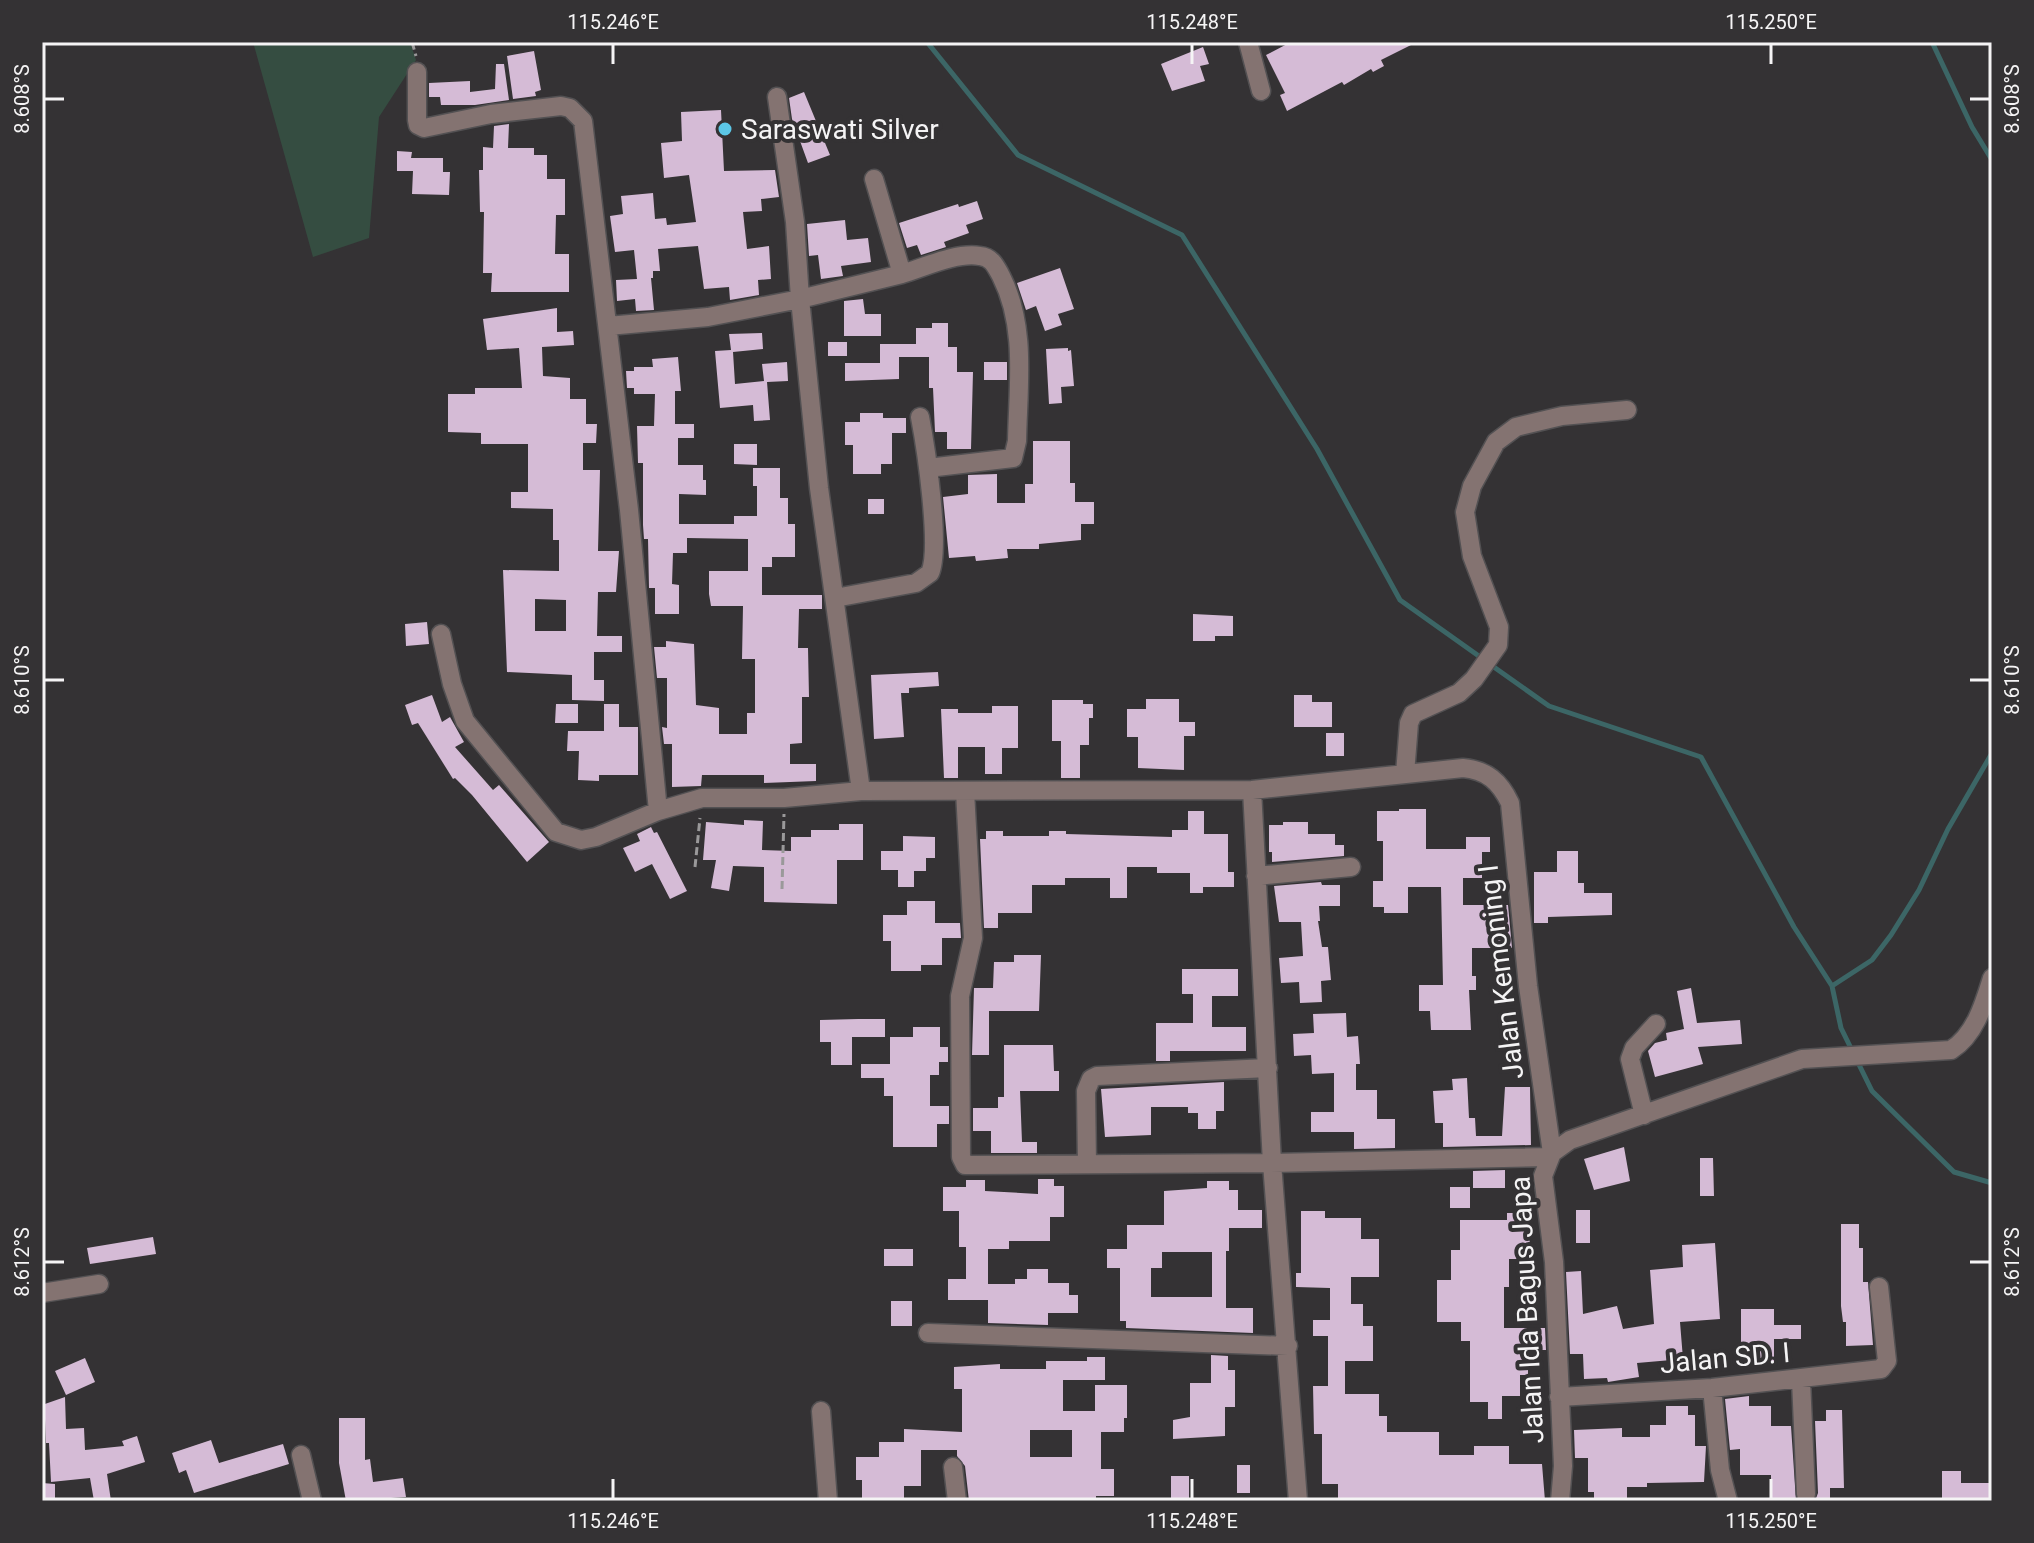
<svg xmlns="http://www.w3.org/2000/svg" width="2034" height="1543" font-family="Roboto,sans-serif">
<rect width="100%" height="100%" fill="#343234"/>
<path fill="#354d41" d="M253,42h157l6,18 -37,57 -10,121 -56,19z"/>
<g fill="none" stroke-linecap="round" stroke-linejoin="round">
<path stroke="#3c6666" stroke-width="5" d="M927,42l91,113 164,80 135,214 83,151 83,59
M1932,42l40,85 20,33
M1491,665l58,41 152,51 93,170 38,59 9,42 31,63 82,81 38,11
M1832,986l40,-26 19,-25 28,-45 29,-61 44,-76"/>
</g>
<path fill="#d5bbd6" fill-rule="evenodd" d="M1291,42h126l-36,18 3,6 -11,6 -2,-3 -27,16 -2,-3 -55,29 -7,-16 5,-2 -19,-38z
M1203,47l6,17 -9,2 5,15 -33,10 -11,-27z
M534,51l7,39 -6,2 1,4 -23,3 -6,-43z
M496,64h8l5,36 -34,5h-34l-1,-8h-11v-14l41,-2v11l25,-3z
M804,92l26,63 -22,8 -16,-44 -3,-21z
M721,110l3,61 51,-1 4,27 -18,2 1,12 -19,1 4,37 22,-3 2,33 -13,1 1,15 -29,5 -1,-13 -25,2 -6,-43 -40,3 2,22h-7v7h-2l3,32 -18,1 -1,-12 -18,2 -1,-21 21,-1 -3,-29 -19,2 -5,-36 13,-2 -2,-18 32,-3 2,26 11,-1 1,7 29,-3 -7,-47 -25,3 -3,-35 21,-2 -1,-29z
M509,124l-1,24h26v7h13v24h18v36h-9l-1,39h14v38h-78l1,-19h-9l1,-61h-4l-1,-42h4v-23l10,1 1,-22z
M397,151l15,1 -1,6h32v14h7l-1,23 -37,-1 1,-23h-16z
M977,201l6,18 -17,6 3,8 -25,9 2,5 -25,8 -4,-10 -10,3 -8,-25 59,-19 1,3z
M845,220l2,20 21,-2 3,24 -30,4 2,10 -22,3 -3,-24 -9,1 -2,-32z
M1060,268l14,41 -16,5 4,11 -17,6 -9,-25 -10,4 -9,-27z
M863,299l2,15h16v22h-37v-35z
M557,308v24l16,-1 1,14 -32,2 1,29 27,2v21h16v25h11l-1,19h-13v27h17l-2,81h21l-3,41h-18l-1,44h25v16h-28v28h10v21l-32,-1v-25l-65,-3 -4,-102 56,1v-31h-6v-31l-42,-1v-16h17v-48h-47v-11l-33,-1v-38h27v-6h47l-3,-40 -32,2 -4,-31zM535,599l31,1v31h-31z
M932,323h16v24h9v25h16l-2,77h-24v-17h-12l-2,-44h-4v-31h-30v22l-54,2v-18h35v-19h36v-16h16z
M762,333l1,16 -30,3 2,32 29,-3 -2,-17 25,-2 1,19 -21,1 3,38 -16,1 -1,-16 -33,3 -5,-57 16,-1 -2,-16z
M828,342h19v14h-19z
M1068,348v3l3,-1 3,36 -13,1 1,16 -13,1 -3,-55z
M678,357l3,34h-6v33h19v14h-16v27h25v15h3v15l-27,-1v30h55v-8h23v-30h-4v-18h27v30h8v26h7v33h-23v10h-10v28h60v14h-23l-1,39h10l1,49h-7v46l-12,1v20h26v17l-52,2v-8h-62l-1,11 -29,1v-43h-8l-2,-17 5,1v-50h-10l-3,-31h12v-6l28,3 2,61 23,3v26h28v-21h8v-54h-13l1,-53h-32l-2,-12v-23h39v-32l-61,-1v15h-14l-1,31 7,1v29h-24v-26h-6l-1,-49h-4l-1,-14v-62h-5l-1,-37h17l1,-32h-21v-6h-7l-1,-17h8v-4h19l-1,-8z
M984,362h23v18h-23z
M860,413h23v5h23v15h-14v31h-11v10h-28v-29h-8v-23h15z
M1033,441h37v42h5v19h19v22h-13v16l-42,4v5h-32l1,9 -32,3 -1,-5 -26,2 -6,-61 25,-3v-19l29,-1v29h28v-19h8z
M734,444h23v21l-23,-1z
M868,499h16v15h-16z
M1193,614l40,2v20h-18v5h-22z
M427,622l2,22 -23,2 -1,-22z
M938,672l1,14 -30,2v5h-8l3,44 -30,2 -3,-64z
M432,695l10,27 8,-5 14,25 -9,5 38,43 6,-5 50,57 -22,20 -55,-67 -17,-17 -2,1 -35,-56 -6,2 -7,-20z
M1294,695h18v7h20v25h-38z
M1146,699h33v23h16v14h-11v34l-46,-2v-31h-11v-28h19z
M1052,700h31v4h10v14h-4v27h-9v33h-19v-37h-9z
M556,704h22v19h-23z
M604,704h15v23h19v48h-39v6l-21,-1 1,-29h-12l1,-20h36z
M992,706h26v42h-16v26h-17v-27h-27v31h-14l-3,-69h17v4h34z
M1326,733h18v23h-18z
M1399,809h27v40h40v-12h24v15h-8v26h-19v27h45l4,43h-40v28h4v14h-7l2,40h-40l-1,-19h-11v-26h24l-2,-98h-33v26h-24v-6h-11v-26h10v-40h-6v-30h22z
M1188,811h16v23h24v38h6v15h-31v6h-13v-20h-33v-6h-30v31h-17v-20h-45v7h-33v28h-34v15h-14l-4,-89h6v-8h17v5h46v-5h17v3l106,3v-7h16z
M744,820l19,1 -1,29 29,1v-14h20v-7h28v-6h24v36h-26v44l-73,-2v-35l-31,-1 -4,25 -18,-3 5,-28h-13l3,-38 38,3z
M1283,822h25v12h27v11h9v11l-72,6v-10h-3v-27h14z
M651,827l3,6 3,-1 30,59 -17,8 -18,-35 -17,8 -12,-24 17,-7 -3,-7z
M903,836l32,1v21h-9v13h-12v16h-16v-17h-17v-19h22z
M1557,851h21v32h6v10h28v22l-64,2v6h-14v-51h23z
M1321,882l1,3h18v21h-21l1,15h-2l4,26h6l3,33 -10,1 1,21 -22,1 -1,-21 -18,1 -2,-25 24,-2 -2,-34h-22l-5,-36z
M907,901h28v22h25l1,15h-19v27h-21v6h-30v-30h-8v-26h24z
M1014,955h27l-2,56h-50v44h-17l2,-67h19l1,-26h20z
M1182,969h56v27h-26v31h34v24h-76v10h-14v-38h37v-29h-11z
M1691,988l6,35 43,-3 2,24 -44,3 5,17 -48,13 -7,-26 7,-8 12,-3 -1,-7 18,-4 -7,-38z
M1346,1013l1,24 11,-1 2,28h-4v26h21v29h18v29l-41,1v-17h-43v-20h23v-39l-22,1 -1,-19 -17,1 -1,-22 21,-1 -1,-19z
M858,1019h27v18h-33v28h-21v-23h-11v-22z
M913,1027h27v20h8v15h-9v13h-9v31h19v18h-12v23h-44v-51h-9v-18h-23v-14h29v-27h23z
M1004,1045h49l1,26h5v20h-39l2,51h15v11h-46v-22h-18v-23h25v-11h6z
M1467,1078l2,40h6l1,18h26l3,-49h25l1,58 -88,2v-24h-8l-2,-32 20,-1 -1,-11z
M1224,1082v29h-8v18h-18v-16h-10v-6h-37v28l-46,2 -4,-48z
M1624,1147l6,34 -36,9 -10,-31z
M1700,1158h13l1,38h-14z
M1505,1170v18h-32v-17z
M1038,1179h16v7h10v31h-14v24h-41v8h-21v35h27v-5h12v-10h21v14h21v12h9v18h-30v12l-60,-2v-23h-40v-21h18v-32h-7v-36h-16v-24h23v-7h19v11l53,3z
M1207,1181h22v9h9v20h24v18h-33v23h-3v57h27v25l-127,-5v-7h-6v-53h-13v-19h20v-24h37v-34l43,-3zM1162,1252h50v45h-61v-29h11z
M1450,1187h20v21h-20z
M1576,1210h14v33h-14z
M1301,1211h24v7h36v21h18v38h-28v27h12v22h10v35h-28v33h34v22h8v16h52v23h35v-9h35v18h33l3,37h-207v-17h-16v-50h-8l-1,-48h15v-50h-15v-16h17v-32l-34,-1v-14h5z
M1507,1213h22l1,46h-21v28h-5v41h41l1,22h-18v25h-8v21h-18v23h-14v-17h-18v-61h-9v-19h-24v-42h14v-30h9v-30h47z
M1841,1224h18v24h4v34h5l5,63 -27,1v-24h-3l-2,-16z
M153,1237l3,17 -66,10 -3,-16z
M1715,1243l5,76 -40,3 3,37 -46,4 2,14 -31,5 -1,-4 -23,1 -1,-25h-13l-4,-82 15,-1 2,43 34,-8 6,23 31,-5 -4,-54 33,-3 -1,-22z
M884,1249h29v17h-29z
M891,1301h21v25h-21z
M1741,1309h33v16h27v14h-27v23h-33z
M1211,1355l17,1v14h7v37h-10v29l-52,3v-19l17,-3v-34h21z
M1087,1357h18v23h-42v31h32v-26h32v33h-3v14h-23v37h13v27h-18v5h-127l-4,-35 -8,-10v-6h-36v36h-17v15h-42v-21h-6v-23h23v-15h25v-13l58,3v-43h-8v-22l46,-3v5h46v-8h41zM1030,1430h42v27h-42z
M85,1358l10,24 -29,13 -11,-24z
M1749,1396v10h22v20h20l5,75 -25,-2v-24h-31v-26l-10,1 -5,-51z
M65,1397l1,32 18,-1 1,22 39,-4 -2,-5 15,-5 8,26 -38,12 4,27h-17l-4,-23 -39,4 -2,-39h-3l-1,-24 -3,2v-16z
M1666,1406h22v9h7v31h11l-2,36 -57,1v4h-20v11h-7v3h-26v-9h-6v-34h-13l-1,-28 48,-2v9h28v-12h16z
M1826,1410h16l2,78h-14v13h-15l3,-8 -3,-72h11z
M339,1418h26v42l5,-1 3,23 30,-4 3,19 -60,4 -7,-38z
M211,1440l8,23 64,-19 6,20 -95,29 -8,-23 -7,3 -7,-20z
M1237,1465h13v28h-13z
M1942,1471h19v12h31v17h-50z
M1171,1476h18v25h-18z
M42,1483l13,1v17h-13z"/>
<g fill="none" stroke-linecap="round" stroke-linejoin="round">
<g stroke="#535153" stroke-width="21">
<path id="minor" d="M1248,42l13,49
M417,72v48l1,5 6,3 67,-14 70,-8 9,2 13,13 46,389 29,301
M777,97l18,125 5,77 19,189 42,303
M902,274c23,-7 54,-22 78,-18 12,1 16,11 21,20 26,51 17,110 16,165l-4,17 -85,10
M608,326l100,-9 92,-18 102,-25 -28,-95
M835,598l81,-15 14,-10c11,-25 -4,-125 -10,-156
M441,634l11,50 13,37 91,111 25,8 15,-3 62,-26 44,-13h82l77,-7 391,-1 211,-22c24,2 37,14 47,35l18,183 24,167
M1405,774l4,-51 4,-9 46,-21 15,-14 24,-34 1,-18 -27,-71 -7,-44 7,-26 24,-44 20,-15 46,-11 65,-6
M1252,790l20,373 26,338
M965,791l8,147 -13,58 1,161 4,8 307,-2 277,-6
M1256,876l95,-9
M1644,1115l-14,-56 4,-11 22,-24
M1087,1164l-1,-73 5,-12 6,-3 171,-8
M42,1293l57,-9
M928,1333l360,13
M1801,1380l5,114
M1712,1388l8,82 8,31
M1559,1397l153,-9 169,-19 6,-8 -8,-74
M821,1411l7,90
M301,1455l11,46
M953,1467l4,34
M1560,1501l3,-35 -9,-204 -11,-86 9,-23 18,-13 232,-81 149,-9c24,-15 33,-46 41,-72"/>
</g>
<path stroke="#9a999a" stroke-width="3" stroke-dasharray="8 4" stroke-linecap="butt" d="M412,42l4,14
M695,867l5,-49
M782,889l2,-75"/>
<use href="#minor" stroke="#847371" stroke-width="18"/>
</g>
<path fill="none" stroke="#f5f4f5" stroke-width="3" d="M613,44v20M1192,44v20M1771,44v20M44,99h20M1970,99h20M44,680h20M1970,680h20M44,1262h20M1970,1262h20M613,1479v20M1192,1479v20M1771,1479v20"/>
<circle fill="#5cc7e7" stroke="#343234" stroke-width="3" cx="725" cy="129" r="8"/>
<g text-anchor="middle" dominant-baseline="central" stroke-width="8" stroke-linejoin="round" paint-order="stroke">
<g font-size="28" fill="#f5f4f5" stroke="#343234" text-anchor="start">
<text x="741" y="129">Saraswati Silver</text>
</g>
<g font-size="28" fill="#f5f4f5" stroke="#343234">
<text transform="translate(1501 972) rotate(-97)">Jalan Kemoning I</text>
<text transform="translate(1527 1310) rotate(-93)">Jalan Ida Bagus Japa</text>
<text transform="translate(1725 1358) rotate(-5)">Jalan SD. I</text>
</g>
</g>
<rect width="2034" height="1543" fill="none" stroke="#343234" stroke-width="88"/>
<rect x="44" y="44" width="1946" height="1455" fill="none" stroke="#f5f4f5" stroke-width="3"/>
<g font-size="20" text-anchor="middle" fill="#f5f4f5">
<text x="613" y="29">115.246°E</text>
<text x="1192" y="29">115.248°E</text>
<text x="1771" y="29">115.250°E</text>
<text transform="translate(22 99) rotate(-90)" y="7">8.608°S</text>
<text transform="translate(2012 99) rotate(-90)" y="7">8.608°S</text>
<text transform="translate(22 680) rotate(-90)" y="7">8.610°S</text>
<text transform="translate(2012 680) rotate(-90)" y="7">8.610°S</text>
<text transform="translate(22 1262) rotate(-90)" y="7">8.612°S</text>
<text transform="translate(2012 1262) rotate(-90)" y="7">8.612°S</text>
<text x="613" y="1528">115.246°E</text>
<text x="1192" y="1528">115.248°E</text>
<text x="1771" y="1528">115.250°E</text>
</g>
</svg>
